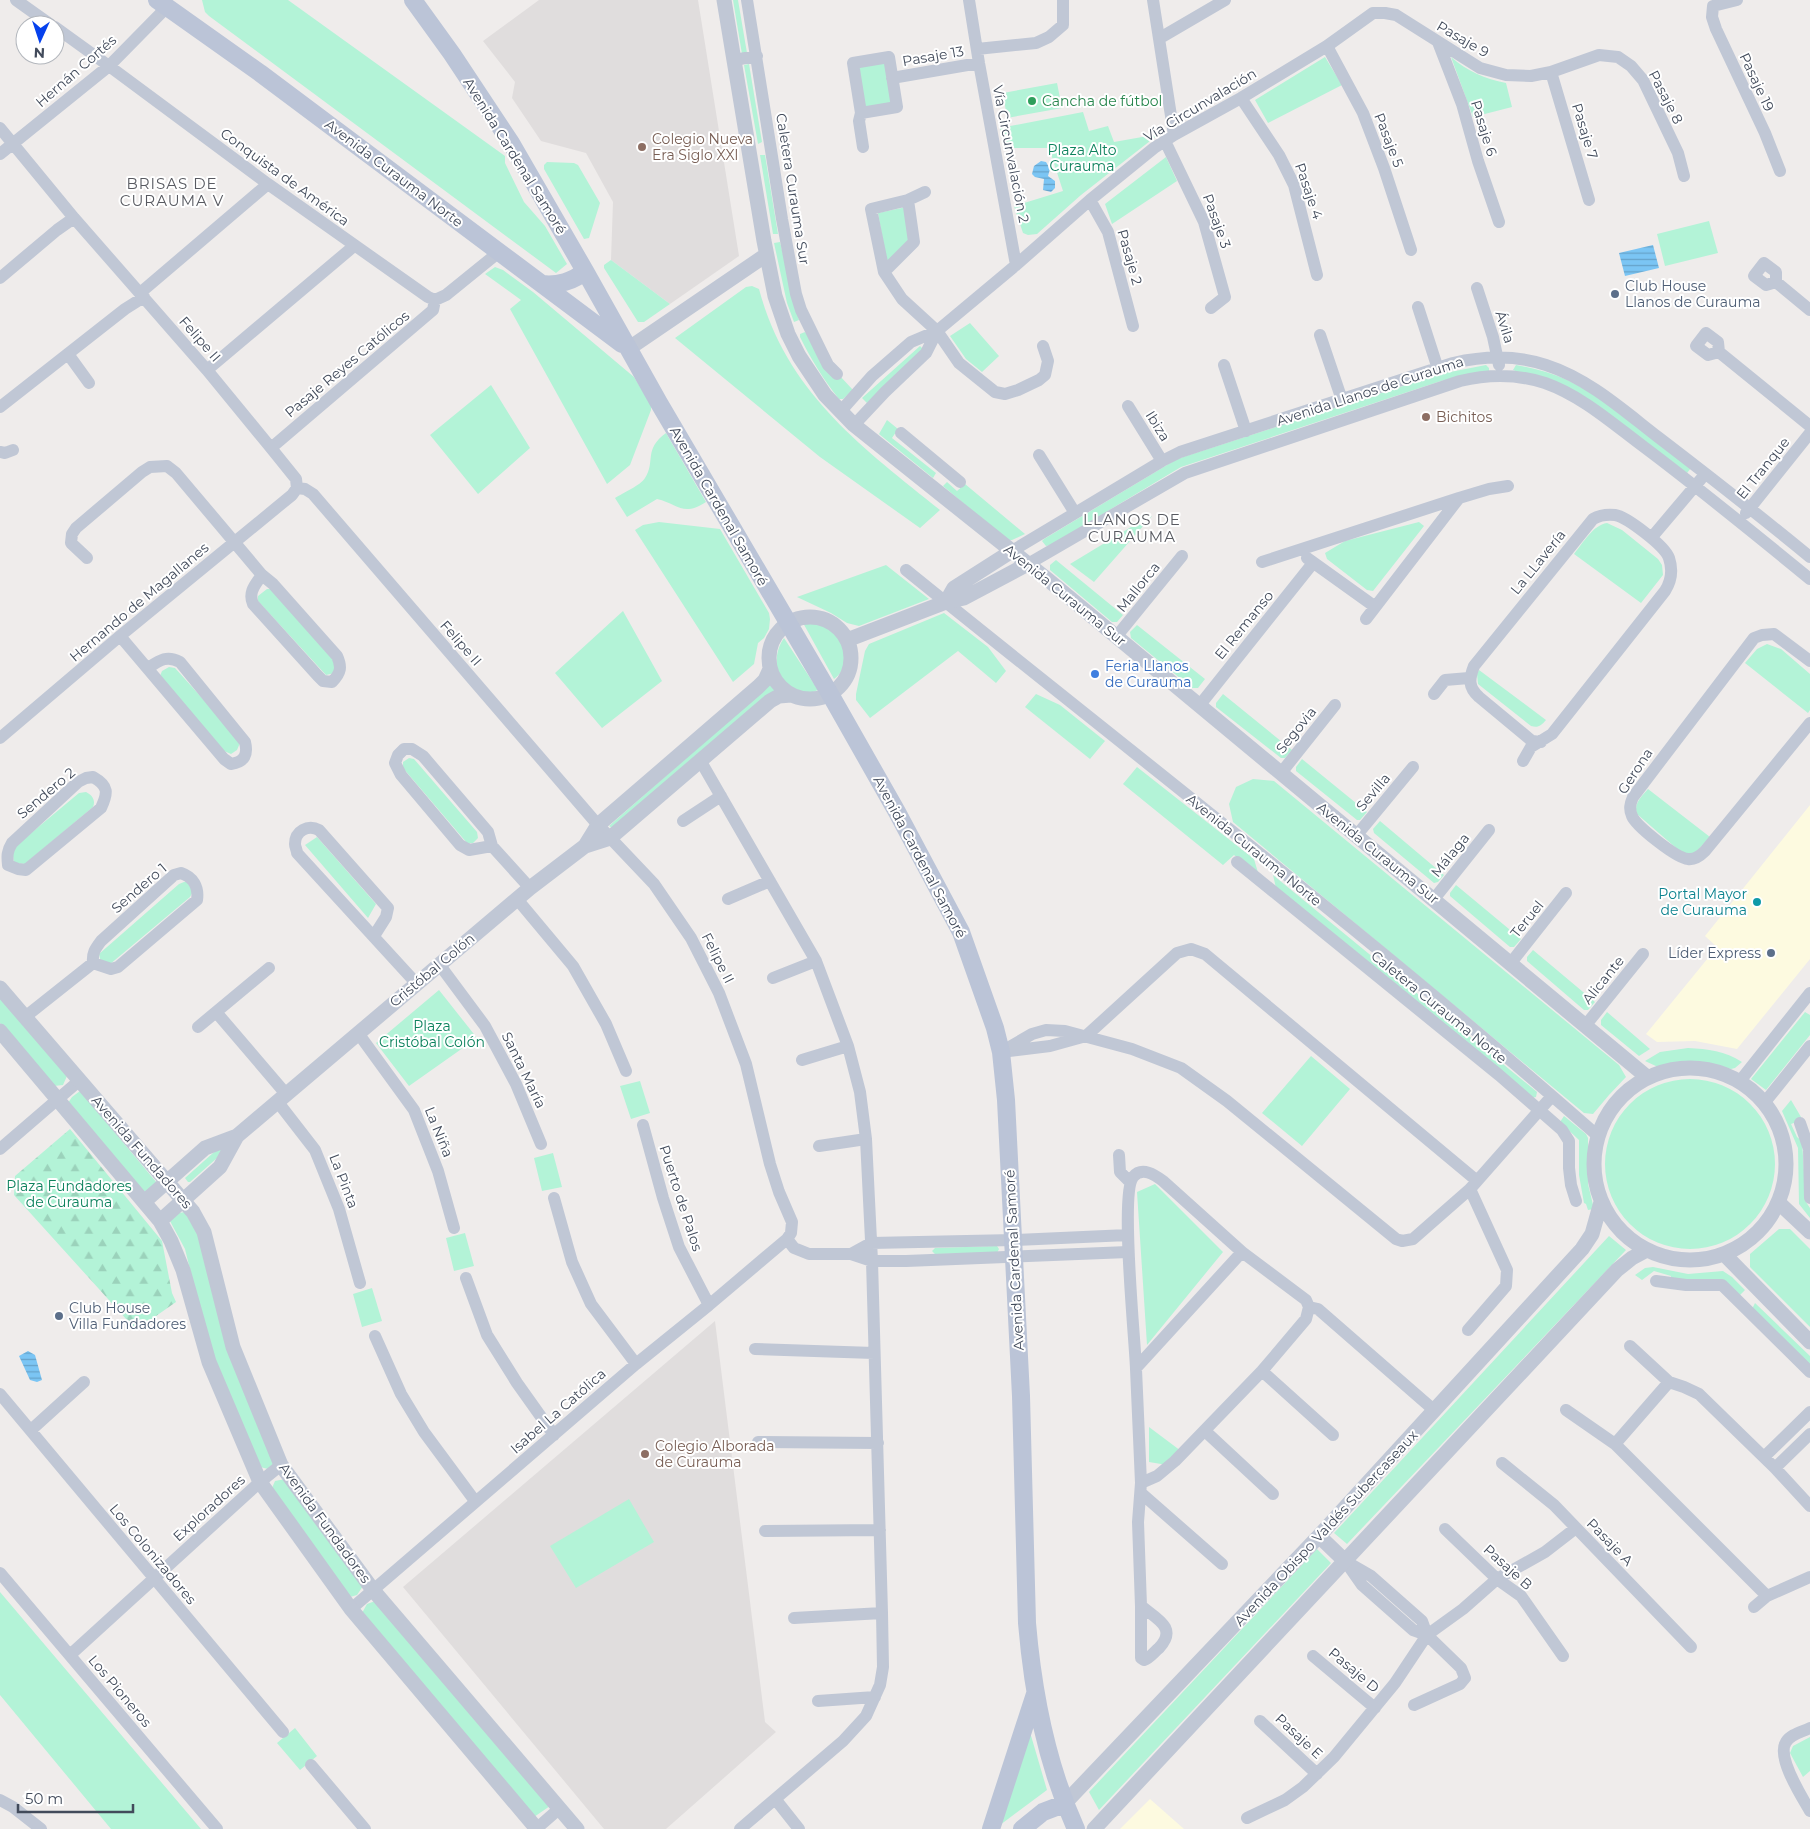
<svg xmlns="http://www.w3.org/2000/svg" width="1810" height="1829" font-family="Montserrat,sans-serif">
<defs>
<pattern id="forest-firs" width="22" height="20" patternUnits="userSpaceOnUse" patternTransform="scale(1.25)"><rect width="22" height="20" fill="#b3f3d7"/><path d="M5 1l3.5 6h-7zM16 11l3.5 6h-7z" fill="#9bd2bb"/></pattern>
<pattern id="water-rules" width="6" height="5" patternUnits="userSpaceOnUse" patternTransform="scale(1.25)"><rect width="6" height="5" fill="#7bc5f4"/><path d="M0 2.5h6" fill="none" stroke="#66a2c9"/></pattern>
</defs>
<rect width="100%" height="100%" fill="#efeceb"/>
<path fill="#fdfae0" d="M1810,805v154l-73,90 -42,-8 -38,1 -11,-8 71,-87 -12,-11z
M1150,1799l34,30h-64z"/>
<path fill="#e0dddd" d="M539,0h159l41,256 -69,48 -59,-44 2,-58 -27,-49 -45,-12 -29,-43 3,-16 -32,-41z
M715,1321l50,401 11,10 -110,97h-62l-201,-242z"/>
<path fill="#b3f3d7" d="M202,0h86l217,156v7l19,39 21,24 22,38 -11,9 -347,-257 -4,-4z
M733,0h5l9,53 -5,1z
M1325,57l17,28 -74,38 -13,-23z
M1451,57c16,14 34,22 55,26l6,24 -39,10z
M886,61l7,43 -29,5 -7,-43z
M749,64l13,78 -4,2 -14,-79z
M1057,83l5,25 -55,10 -4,-25z
M1083,112l6,19 19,-5 6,16 45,-8 -78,61 -44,39 -9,1 -5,-2 -9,-27 49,-15 -14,-43h-43l-6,-20z
M760,155h5l13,79h-5z
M1166,157l11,24 -65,43 -7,-20z
M547,162l27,1 4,2 22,38 -11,35 -5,1 -40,-70v-4z
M906,207l4,35 -23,21 -9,-50z
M1709,221l9,32 -53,13 -8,-32z
M780,242l19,78 -5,2 -7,-19 -13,-60z
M611,260l59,44 -26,18h-6l-34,-54v-3z
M495,267l8,3 30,22 101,85 17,28v5l-21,55 -23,19 -97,-175 11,-9 -36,-26z
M752,286l7,3c28,104 102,157 181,221l-20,18 -100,-71 -145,-119 71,-51z
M970,323l29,33 -17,16 -16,-13 -16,-23z
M805,332l34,43 14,15 -10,9h-4c-16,-20 -28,-40 -39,-62v-3z
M920,346l4,4 -57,53 -5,-5z
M1486,365l3,3v3l-48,10 -260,86 -130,78 -5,1 -4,-5 2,-2 133,-80 263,-85z
M1516,365c10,2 20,4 30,7 51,15 103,64 145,96l-4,5 -93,-70 -81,-33z
M491,385l39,63 -52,46 -48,-59z
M887,420l11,9 -6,9 44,35 -3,5 -54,-44z
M666,433l40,69c-23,15 -28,2 -49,-3l-30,18 -12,-19c8,-5 26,-13 30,-20 11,-17 -2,-28 21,-45z
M947,482l10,9 8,-7 60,50 -13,6h-5l-64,-54z
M1152,516l-58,66 -24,-18 71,-43z
M659,522l61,7 49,84 1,6 -1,10 -5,9 -6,5 -4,21 -21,18 -98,-152 8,-5z
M1419,522l5,4 -51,65 -6,-1 -40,-31 -2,-6 20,-12z
M1607,523l15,7 36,29 4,6 1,10 -22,28 -67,-49c9,-11 19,-29 33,-31z
M1056,560l67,55 -6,7h-5l-62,-52v-5z
M886,565l43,34 -70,27 -12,-3 -16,-10 -34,-16z
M267,589h4l65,72 -1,12 -9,2 -68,-74v-5z
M623,611l39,70 -60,47 -47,-55z
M944,613l44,34 18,24 -10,12 -38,-32 -88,67 -14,-18v-6l9,-43 4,-7z
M802,621c32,-2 60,37 32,58z
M1137,625l68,54 -7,9h-6l-61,-50 -1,-6z
M784,638l34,52c-33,16 -53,-25 -34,-52z
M1767,644l14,5 29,25v36l-2,3 -63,-50 12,-14z
M169,667l6,1 64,71 1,4 -3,7 -6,4 -7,-3 -64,-75 2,-5z
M1479,670l67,50c-5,6 -8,8 -15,6l-53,-42 -1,-10z
M770,684l4,4v3l-162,137 -3,-2z
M1036,694l24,11 45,36 -15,18 -65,-52z
M1223,694l69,56 -7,8h-4l-65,-51v-4z
M409,758l5,1 63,73 1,6 -5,5h-6l-64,-75v-6z
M1302,759l65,53 -7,8h-3l-61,-49v-4z
M1137,767l117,92 5,17 -25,-21 -11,10 -100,-81z
M1253,779l21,2 345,284 7,12 -17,18 -16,19 -9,-1 -351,-291 -4,-18 7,-17z
M1648,789l62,48 -15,16 -12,1 -46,-40c-4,-10 5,-18 11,-25z
M86,792c6,3 10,8 7,15l-68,57 -11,-1 -2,-14 67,-56z
M1380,821l64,54 -6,7 -4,1 -60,-50 -1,-4z
M317,837l59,67 -8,14 -63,-73z
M1273,875l264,217 -1,5 -4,1 -256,-210z
M184,882h3l6,9 -3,6 -81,68 -8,-2 -2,-9 80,-70z
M1456,885l65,54 -7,8h-4l-60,-51v-3z
M1533,950l62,52 -7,8h-4l-57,-49v-4z
M439,990l38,48 -68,48 -33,-43z
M0,997l67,79 -4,9 -9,1 -54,-63z
M1607,1012l43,37 -11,7 -38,-31v-5z
M1805,1012l5,3v20l-44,55 -15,-11z
M1688,1048c20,1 37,3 54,14l-7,6 -4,1 -35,-6h-13l-25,4 -13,-6 15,-9z
M1311,1056l39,33 -48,57 -40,-33z
M1605 1164a85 85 0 1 1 170 0a85 85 0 1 1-170 0Z
M640,1081l10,32 -19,6 -11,-33z
M80,1091l77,92 -13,10 -76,-90 4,-6z
M1791,1100l10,17 1,3 -11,4 6,13 5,4 4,61 4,6v10l-11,-14 -1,-56 -16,-37z
M1564,1116l22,18 2,4v46l6,25 -6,1 -2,-6 -2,-1 -5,-28v-35l-19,-18z
M225,1146l-8,12 -27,24h-2l-3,-4 28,-25z
M553,1153l9,34 -20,4 -8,-33z
M1155,1184l68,68 -76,93 -10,-153z
M185,1212l14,24 76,226 -7,7 -8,-2 -49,-112 -26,-106 -15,-28 9,-8z
M1779,1229h11l20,20v78l-60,-60v-13z
M465,1233l9,33 -20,5 -8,-33z
M1609,1236l17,14 -279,294 -13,-11z
M997,1246l2,3 -2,4 -62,1 -3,-3 3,-3z
M1653,1267l35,7 35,-3 9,6 13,13 -5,5 -69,-14v-5l-17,-5 -12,9 -7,-5 10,-7z
M372,1288l10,33 -20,6 -9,-33z
M1755,1303l55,53v9l-58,-56z
M1149,1427l32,24 -14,14 -18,-3z
M285,1479l78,107 -6,9 -7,2 -78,-109 3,-7z
M629,1499l25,43 -78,46 -26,-42z
M1317,1549l14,14 -232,247 -10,-18z
M0,1592l201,237h-90l-111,-134z
M378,1600l172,206 -16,11 -172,-204 5,-9z
M1027,1722l20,68 -47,35z
M295,1728l22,28 -17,14 -23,-27z
M1810,1737v34l-7,6 -13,-24 3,-7z"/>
<path fill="url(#forest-firs)" d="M70,1129l92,112 10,52 4,9 -40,28 -122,-135 1,-19z"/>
<path fill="url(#water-rules)" d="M1041,161l5,1 4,7 -2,7 7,5v7l-4,4 -8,-2 1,-11 -9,-2 -3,-3 2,-8z
M1653,245l6,23 -34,8 -6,-23z
M28,1351l7,4 7,25 -5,2 -7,-2 -11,-24z"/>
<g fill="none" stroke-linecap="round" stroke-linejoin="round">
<path stroke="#c0c7d5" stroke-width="12" d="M16,0l35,25
M747,0l35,219 14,75 5,16 21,43 6,12 9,9
M969,0l10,63 37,202
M1153,0l21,135
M1737,0l-24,6 -1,11 4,12 49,104 15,38
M55,27l54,39 159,118 160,113 7,3 11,-5 53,-43
M1160,38l65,-38
M1438,42l24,62 16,57 21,61
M1327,46l36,67 21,55 27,82
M977,49l59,-6 13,-6 14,-12v-25
M734,60l23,-4
M1551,72l38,128
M892,78l87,-15
M1241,98l38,57 15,30 23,90
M861,113l36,-6 -8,-50 -36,6 8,50 -2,8 4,26
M0,128l74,90 133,152 64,78 25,31 1,9 8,1 8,5 285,331 56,59 37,54 28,55 27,71 24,100 9,28 13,30 -1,11 -4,6 -78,66 -73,59 -285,245
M1165,141l39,81 21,75 -14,11
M0,154l109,-88 58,-59
M908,200l17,-8
M1090,200l18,32 25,94
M1764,263l12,9v10l-10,3 -12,-9z
M884,272l30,-30 -6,-42 -37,9 13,63 18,27 35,32 22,32 36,29 10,2 13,-4 21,-10 6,-5 3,-14 -5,-15
M0,278l57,-48 17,-12
M1776,282l34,28
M1477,288l16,49 6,28
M140,293l128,-109
M1418,307l20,62
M1706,333l12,9 1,10 -11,3 -12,-9z
M1320,335l22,65
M1719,352l91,74
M68,354l21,29
M1224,365l22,66
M207,370l147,-124
M1128,406l34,55
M0,407l125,-98 19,-12
M840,412l32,-36 39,-34 26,-11 79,-66 74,-65 64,-52 20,-13 67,-37 86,-52 46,-33h12l11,2 84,53 26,7 25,1 20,-4 48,-17 19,2 13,9 12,14 35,73 6,23
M854,425l31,-33 41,-39 11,-22
M901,433l59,49
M271,448l162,-138 2,-10
M0,452l5,1 8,-3
M1039,455l36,58
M1746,513l64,-80
M1652,537l49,-58
M1012,551l150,-90 18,-9 273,-89c31,-7 63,-8 93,2 43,14 77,45 112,72 51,39 102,79 152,120
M87,558l-16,-15 1,-9 4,-6 66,-56 8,-5 17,-1 9,7 86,102 11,9 64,72c5,11 4,17 -5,26l-9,-1 -5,-5 -65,-72c-5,-12 2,-19 9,-29
M1307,558l67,48
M1262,562l197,-64 30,-9 19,-3
M1028,564l157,-91 275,-92c29,-7 57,-7 85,2 37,13 68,41 99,64 56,42 111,87 166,132
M906,570c231,187 468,369 692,566
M1366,619l93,-121
M120,636l104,123 7,5c14,-2 17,-10 14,-22l-65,-80c-13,-7 -20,-2 -32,6
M1116,637l66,-81
M1810,661l-36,-27 -12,1 -8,3 -121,159c-3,7 -4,12 -1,19 4,10 44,42 56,43 7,1 12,-3 17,-8l105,-128
M1434,694l11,-14 24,-2
M1199,706l114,-143
M0,738l120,-102 172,-141 5,-7
M700,760l116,201 32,85 12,46 6,47 6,122 10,352 1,54 -3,18 -14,31 -23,25 -103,88
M1523,761l8,-14 21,-13 113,-143c7,-11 8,-21 4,-33 -4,-12 -42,-41 -54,-43 -9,-1 -15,0 -22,4l-119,147c-5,13 -6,21 5,31l53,44 9,1
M1281,773l54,-68
M93,777c16,9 15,16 8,31l-75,62 -8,-1 -10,-4c-1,-9 -1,-14 4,-22l66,-61 8,-4z
M683,821l38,-25
M1356,836l57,-69
M492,846l-23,4 -9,-5 -59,-70 -6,-12 3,-8 6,-6h8l11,7 65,76 4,14 38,42
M1237,862l262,213 63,55 7,11v27l2,17 5,16
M181,873c12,4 18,14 16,27l-79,67 -7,2 -18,-6c-1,-10 2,-14 8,-22l73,-66z
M517,899l56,67 33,58 20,47
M728,899l42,-18
M1434,899l55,-69
M374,936l12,-19 2,-9 -69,-78c-11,-6 -24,1 -24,14 0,3 2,6 2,9l119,130
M439,964l46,62 31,58 25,60
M1510,964l56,-71
M773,978l43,-17
M216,1012l70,82
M25,1017l68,-54
M1585,1026l58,-72
M198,1027l71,-59
M358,1033l56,77 24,61 16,57
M1009,1051l41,-5 36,-10 91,-83 14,-4 14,5 271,226
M1001,1052l31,-18 14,-4 19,1 67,18 49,19 46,33 169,138 6,2 11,-2 57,-50 82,-93
M802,1060l46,-14
M1740,1081l70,-88
M277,1101l38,49 24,59 21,74
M1765,1102l45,-56
M1800,1123l9,26 1,49
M643,1125l20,73 16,49 30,58
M819,1146l47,-7
M0,1149l80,-69
M1119,1155l1,17 10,10
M554,1198l18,64 19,42 45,60
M787,1239l7,9 15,6h42l21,7h34l222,-9
M851,1254l20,-11 143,-3 114,-5
M466,1278l21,57 30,48 37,52
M1656,1281l30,4h36l88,87
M1468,1330l38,-44 1,-16 -37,-81
M375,1336l26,58 23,38 51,69
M1630,1346l39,36 15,5 15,7 76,74 35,38
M755,1349l119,4
M1136,1368l106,-116
M1262,1371l71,64
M0,1394l283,338
M1566,1410l49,34 152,152 -13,11
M31,1430l53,-48
M1205,1431l68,63
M758,1442l120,1
M1615,1444l54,-62
M1764,1457l46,-45
M1502,1463l52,42 137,142
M1775,1468l35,-34
M1141,1483l16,-7 18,-15 87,-90 44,-52 3,-12
M1141,1493l81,71
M1445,1529l52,50 24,17 42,60
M765,1531l115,-1
M1345,1561l26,15 51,45 5,14 34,33 4,10 -5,6 -46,21
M1348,1565l14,20 51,45 14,5
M0,1573l217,256
M1767,1596l43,-19
M1141,1606c16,13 37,22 18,42 -5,4 -9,10 -15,12l-3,-2v-52l-3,-84 3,-39c-2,-38 -3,-76 -5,-114 -1,-30 -16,-175 -3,-192 9,-11 22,-2 30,4l79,71 64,48 3,7 9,2 117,102
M794,1618l88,-5
M70,1655l190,-173 21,-17
M1313,1656l62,52
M818,1701l57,-4
M1260,1721l57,53
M1810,1728c-8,4 -19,6 -24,14 -10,15 16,55 24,69
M311,1765l54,64
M0,1800l13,7 28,22
M776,1800l23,29
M1247,1818l38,-18 18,-13 31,-30 61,-74 32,-48 36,-26 34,-30 48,-27 31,-24
M536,1829l24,-21"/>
<path stroke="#c0c7d5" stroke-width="15" d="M724,0l40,241 11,55 13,38 11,22 26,39 29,30 193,154 600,498
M628,349l138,-94
M946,602l8,-14 58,-37
M769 658a41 41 0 1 1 82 0a41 41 0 1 1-82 0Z
M847,640l99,-38 18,-4 64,-34
M585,846l13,-21 160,-138 7,-7 5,-11
M0,988l193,224 11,20 29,115 48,118 92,125 204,239
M0,1031l160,190 11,20 12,29 26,92 51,120 91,127 186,220
M1594 1164a96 96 0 1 1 192 0a96 96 0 1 1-192 0Z
M144,1202l61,-54 32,-12 293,-248 55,-42 25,-8 160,-137 9,-5 12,-1
M1779,1203l31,29
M160,1221l60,-54 17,-31
M1724,1254l86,88
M1319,1536l26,25
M1064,1804l255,-268 263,-287 10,-15 9,-32
M1094,1829l523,-559 15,-12 15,-8"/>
<path stroke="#bbc4d7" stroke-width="18" d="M157,0l103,73 362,271
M413,0l39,54 59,89 74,128 74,132 171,291 67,118 64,120 34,96 6,24 5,48 15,296 6,227c6,71 19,140 49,206
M542,284c15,2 32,-3 43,-13
M991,1829l44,-135
M1022,1829l21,-17 21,-8"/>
</g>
<circle fill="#2e9e5b" stroke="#fff" stroke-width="2" cx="1032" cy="101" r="5"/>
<g fill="#8d6e63" stroke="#fff" stroke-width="2">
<circle cx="642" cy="147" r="5"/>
<circle cx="1426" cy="417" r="5"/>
<circle cx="645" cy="1454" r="5"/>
</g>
<g fill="#5c6f8a" stroke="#fff" stroke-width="2">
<circle cx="1615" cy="294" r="5"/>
<circle cx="1771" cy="953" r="5"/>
<circle cx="59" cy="1316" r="5"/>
</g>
<circle fill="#3f7fe0" stroke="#fff" stroke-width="2" cx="1095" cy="674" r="5"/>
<circle fill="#0f9aa8" stroke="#fff" stroke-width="2" cx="1757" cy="902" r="5"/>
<g text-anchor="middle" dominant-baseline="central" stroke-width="4" stroke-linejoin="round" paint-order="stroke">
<g font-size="14" fill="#424b5b" stroke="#fff">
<text transform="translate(1463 39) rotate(30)">Pasaje 9</text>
<text transform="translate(933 56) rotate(-10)">Pasaje 13</text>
<text transform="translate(76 71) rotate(-41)">Hernán Cortés</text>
<text transform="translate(1757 82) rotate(65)">Pasaje 19</text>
<text transform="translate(1666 97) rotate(63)">Pasaje 8</text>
<text transform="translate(1200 105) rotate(-31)">Vía Circunvalación</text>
<text transform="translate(1484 128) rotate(73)">Pasaje 6</text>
<text transform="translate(1585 131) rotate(73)">Pasaje 7</text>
<text transform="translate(1389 140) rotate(69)">Pasaje 5</text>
<text transform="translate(1011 154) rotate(79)">Vía Circunvalación 2</text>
<text transform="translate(515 156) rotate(58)">Avenida Cardenal Samoré</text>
<text transform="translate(394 173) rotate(37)">Avenida Curauma Norte</text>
<text transform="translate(285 177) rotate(36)">Conquista de América</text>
<text transform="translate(793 189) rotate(81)">Caletera Curauma Sur</text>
<text transform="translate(1309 191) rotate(71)">Pasaje 4</text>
<text transform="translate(1217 221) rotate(70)">Pasaje 3</text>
<text transform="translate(1130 257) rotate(74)">Pasaje 2</text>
<text transform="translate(1505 327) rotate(72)">Ávila</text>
<text transform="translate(200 339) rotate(49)">Felipe II</text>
<text transform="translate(347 364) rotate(-40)">Pasaje Reyes Católicos</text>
<text transform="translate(1370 391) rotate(-18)">Avenida Llanos de Curauma</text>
<text transform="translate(1158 426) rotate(58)">Ibiza</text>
<text transform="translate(1763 468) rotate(-51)">El Tranque</text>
<text transform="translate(719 506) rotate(60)">Avenida Cardenal Samoré</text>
<text transform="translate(1538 562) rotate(-51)">La LLavería</text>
<text transform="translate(1138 587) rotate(-51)">Mallorca</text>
<text transform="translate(1065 595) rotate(39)">Avenida Curauma Sur</text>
<text transform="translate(139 602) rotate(-40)">Hernando de Magallanes</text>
<text transform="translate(1244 625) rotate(-51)">El Remanso</text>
<text transform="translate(461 643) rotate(49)">Felipe II</text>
<text transform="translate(1296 730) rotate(-51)">Segovia</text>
<text transform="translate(1635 771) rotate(-57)">Gerona</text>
<text transform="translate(1373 792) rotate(-50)">Sevilla</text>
<text transform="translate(46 793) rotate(-40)">Sendero 2</text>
<text transform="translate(1254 850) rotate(39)">Avenida Curauma Norte</text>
<text transform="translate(1378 853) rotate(39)">Avenida Curauma Sur</text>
<text transform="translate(1450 855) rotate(-51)">Málaga</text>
<text transform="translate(920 857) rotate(62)">Avenida Cardenal Samoré</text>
<text transform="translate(139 888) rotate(-41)">Sendero 1</text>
<text transform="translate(1527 919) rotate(-51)">Teruel</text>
<text transform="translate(718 958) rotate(63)">Felipe II</text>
<text transform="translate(432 970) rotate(-40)">Cristóbal Colón</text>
<text transform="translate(1603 980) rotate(-51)">Alicante</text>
<text transform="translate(1439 1007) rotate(39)">Caletera Curauma Norte</text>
<text transform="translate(524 1070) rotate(64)">Santa María</text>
<text transform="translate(439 1132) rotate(68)">La Niña</text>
<text transform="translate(142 1152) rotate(49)">Avenida Fundadores</text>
<text transform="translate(344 1181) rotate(69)">La Pinta</text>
<text transform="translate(681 1198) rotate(72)">Puerto de Palos</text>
<text transform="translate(1014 1260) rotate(-93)">Avenida Cardenal Samoré</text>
<text transform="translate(558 1411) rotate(-41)">Isabel La Católica</text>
<text transform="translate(209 1508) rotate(-42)">Exploradores</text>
<text transform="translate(325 1523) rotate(54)">Avenida Fundadores</text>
<text transform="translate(1326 1528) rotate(-47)">Avenida Obispo Valdés Subercaseaux</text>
<text transform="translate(1610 1542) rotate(46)">Pasaje A</text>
<text transform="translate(153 1554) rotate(50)">Los Colonizadores</text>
<text transform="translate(1508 1567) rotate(42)">Pasaje B</text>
<text transform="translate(1354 1670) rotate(40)">Pasaje D</text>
<text transform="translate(120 1691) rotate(50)">Los Pioneros</text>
<text transform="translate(1299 1736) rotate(43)">Pasaje E</text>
</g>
<g font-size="14" fill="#27864d" stroke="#fff" text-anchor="start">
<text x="1042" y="101">Cancha de fútbol</text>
</g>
<g font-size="14" fill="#785e54" stroke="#fff" text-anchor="start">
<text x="652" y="139">Colegio Nueva<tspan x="652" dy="16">Era Siglo XXI</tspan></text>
<text x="1436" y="417">Bichitos</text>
<text x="655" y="1446">Colegio Alborada<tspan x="655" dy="16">de Curauma</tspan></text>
</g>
<g font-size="14" fill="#0d825d" stroke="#fff">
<text x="1082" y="150">Plaza Alto<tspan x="1082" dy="16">Curauma</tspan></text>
<text x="432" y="1026">Plaza<tspan x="432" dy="16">Cristóbal Colón</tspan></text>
<text x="69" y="1186">Plaza Fundadores<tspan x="69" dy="16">de Curauma</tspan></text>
</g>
<g font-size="14" fill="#4e5e75" stroke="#fff" text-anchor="start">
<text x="1625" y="286">Club House<tspan x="1625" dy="16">Llanos de Curauma</tspan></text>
<text x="1761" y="953" text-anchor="end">Líder Express</text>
<text x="69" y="1308">Club House<tspan x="69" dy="16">Villa Fundadores</tspan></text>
</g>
<g font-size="14" fill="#366cbe" stroke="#fff" text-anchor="start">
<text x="1105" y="666">Feria Llanos<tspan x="1105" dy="16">de Curauma</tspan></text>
</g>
<g font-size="14" fill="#0d838f" stroke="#fff" text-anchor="end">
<text x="1747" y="894">Portal Mayor<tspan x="1747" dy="16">de Curauma</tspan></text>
</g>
<g font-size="15" letter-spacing="1" fill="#585a61" stroke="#fff">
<text x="172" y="183">BRISAS DE<tspan x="172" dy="17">CURAUMA V</tspan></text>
<text x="1132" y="519">LLANOS DE<tspan x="1132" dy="17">CURAUMA</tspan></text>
</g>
</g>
<g transform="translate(40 40) rotate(183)"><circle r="24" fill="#ffffff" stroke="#b3b7bd"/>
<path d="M0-4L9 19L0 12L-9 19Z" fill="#0641ed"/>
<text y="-8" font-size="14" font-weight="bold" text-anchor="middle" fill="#424b5b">N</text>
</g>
<path d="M18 1804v8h115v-8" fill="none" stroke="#424b5b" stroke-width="2.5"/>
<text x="25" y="1804" font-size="15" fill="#424b5b" stroke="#ffffff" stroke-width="4" paint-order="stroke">50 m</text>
</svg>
